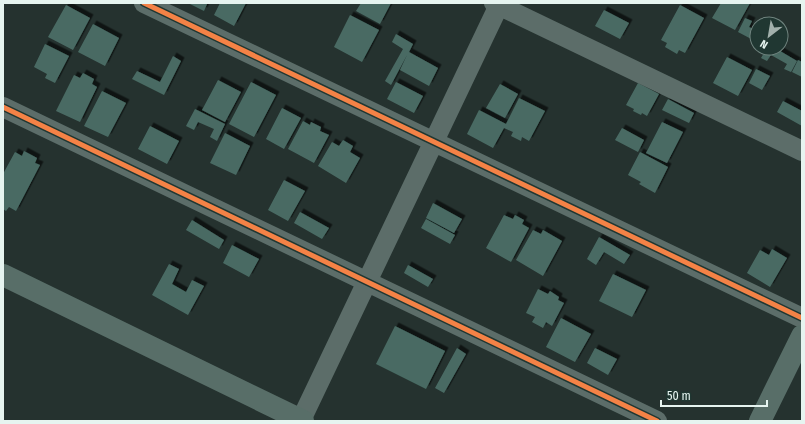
<svg xmlns="http://www.w3.org/2000/svg" width="805" height="424" font-family="'Fira Sans Condensed',sans-serif">
<defs>
<filter id="shadow"><feDropShadow dx="3.5" dy="-3.5" stdDeviation="0" flood-color="#0009"/></filter>
</defs>
<rect width="100%" height="100%" fill="#25322f"/>
<path fill="#496b64" filter="url(#shadow)" d="M188,3h17l2,1 -3,7z
M220,3h26l-12,23 -20,-11z
M361,3h30l-11,21 -24,-13z
M721,3h29l-15,27 -23,-12z
M66,5l24,13 -17,32 -25,-13z
M680,5l24,13 -19,35 -6,-3 -2,4 -12,-7 2,-4 -6,-3z
M604,10l25,13 -9,16 -25,-13z
M350,15l29,15 -17,32 -28,-15z
M745,18l7,3 -3,6 8,4v11l-19,-10z
M93,24l26,14 -14,28 -27,-14z
M396,34l17,10 -4,8 29,16 -9,18 -29,-16 7,-15 -16,30 -6,-4 18,-32 -11,-7z
M45,44l24,12 -14,27 -10,-5 2,-4 -13,-7z
M767,48h8l22,13 -6,11 -7,-3 3,-5 -16,-9 -4,6 -6,-3z
M173,56l8,5 -17,34 -32,-16 5,-8 23,11z
M727,57l25,13 -14,26 -25,-13z
M798,60l4,2v15l-10,-5z
M756,69l14,7 -8,14 -13,-7z
M83,73l11,6 -2,5 5,3 -17,35 -24,-11 18,-36 6,3z
M218,80l23,12 -16,30 -23,-12z
M251,82l25,13 -22,42 -25,-13z
M396,82l27,14 -9,17 -27,-14z
M638,83l21,11 -12,22 -5,-3 -1,2 -8,-4 1,-2 -8,-4z
M500,84l18,10 -13,24 -19,-10z
M102,91l24,12 -18,34 -24,-11z
M519,98l26,13 -16,30 -7,-4 -1,4 -10,-5 2,-4 -9,-4 -11,20 -26,-14 12,-24 27,14z
M668,99l26,14 -5,10 -27,-13z
M783,101l19,10v15l-25,-14z
M282,108l19,10 -17,31 -18,-10z
M195,109l30,15 -8,17 -7,-4 4,-8 -16,-7 -4,8 -8,-4z
M303,121l7,4 1,-3 10,5 -1,4 9,4 -15,28 -26,-14z
M662,122l21,10 -16,31 -21,-10z
M150,126l29,15 -12,23 -29,-15z
M622,128l22,12 -6,12 -23,-12z
M225,133l25,13 -14,29 -26,-12z
M343,140l10,6 -3,6 10,6 -14,25 -28,-17 14,-24 7,4z
M24,151l13,7 -2,5 5,2 -24,46 -7,-4 -3,4 -3,-2v-35l12,-22 7,4z
M640,152l28,15 -13,26 -16,-9 2,-2 -13,-7z
M284,180l21,11 -17,30 -20,-11z
M433,203l29,16 -8,14 -28,-15z
M300,212l29,16 -7,11 -28,-16z
M504,215l9,4 2,-4 9,5 -2,4 7,4 -18,34 -25,-14z
M426,219l29,16 -5,9 -29,-16z
M192,220l32,20 -5,9 -33,-19z
M533,230l8,4 2,-4 19,11 -19,35 -27,-16z
M599,237l31,18 -6,9 -20,-12 -8,13 -9,-6z
M232,245l27,14 -10,18 -26,-14z
M772,249l15,9 -17,29 -23,-14 13,-23 9,5z
M169,264l10,5 -7,15 14,8 6,-12 12,6 -16,29 -36,-20z
M408,265l25,14 -5,8 -24,-14z
M613,274l33,16 -14,27 -33,-16z
M538,289l10,5 2,-3 9,6 -1,3 6,3 -12,23 -6,-4 -3,6 -11,-6 3,-5 -9,-4z
M561,318l30,16 -16,28 -29,-15z
M395,326l50,25 -19,38 -50,-25z
M457,348l9,6 -22,39 -9,-5z
M595,348l22,11 -9,16 -21,-12z"/>
<g fill="none" stroke-linecap="round" stroke-linejoin="round">
<path stroke="#5c6d69" stroke-width="20" d="M144,3l658,315
M494,3l308,148
M3,107l654,314
M301,420l199,-417"/>
<path stroke="#586e68" stroke-width="22" d="M3,275l300,146
M760,421l42,-85"/>
<g stroke="#203732" stroke-width="8">
<path id="cycleway" d="M144,3l658,315
M3,107l654,314"/>
</g>
<use href="#cycleway" stroke="#f48246" stroke-width="5"/>
</g>
<rect width="805" height="424" fill="none" stroke="#e6f4f0" stroke-width="8"/>
<g transform="translate(769 36) rotate(211)"><circle r="19" fill="#203732" stroke="#6f837e"/>
<path d="M0-3L7 15L0 10L-7 15Z" fill="#a2b0ac"/>
<text y="-6" font-size="11" font-weight="bold" text-anchor="middle" fill="#e6f4f0">N</text>
</g>
<path d="M661 400v6h106v-6" fill="none" stroke="#e6f4f0" stroke-width="2"/>
<text x="667" y="400" font-size="12" fill="#e6f4f0" stroke="#203732" stroke-width="3" paint-order="stroke">50 m</text>
</svg>
